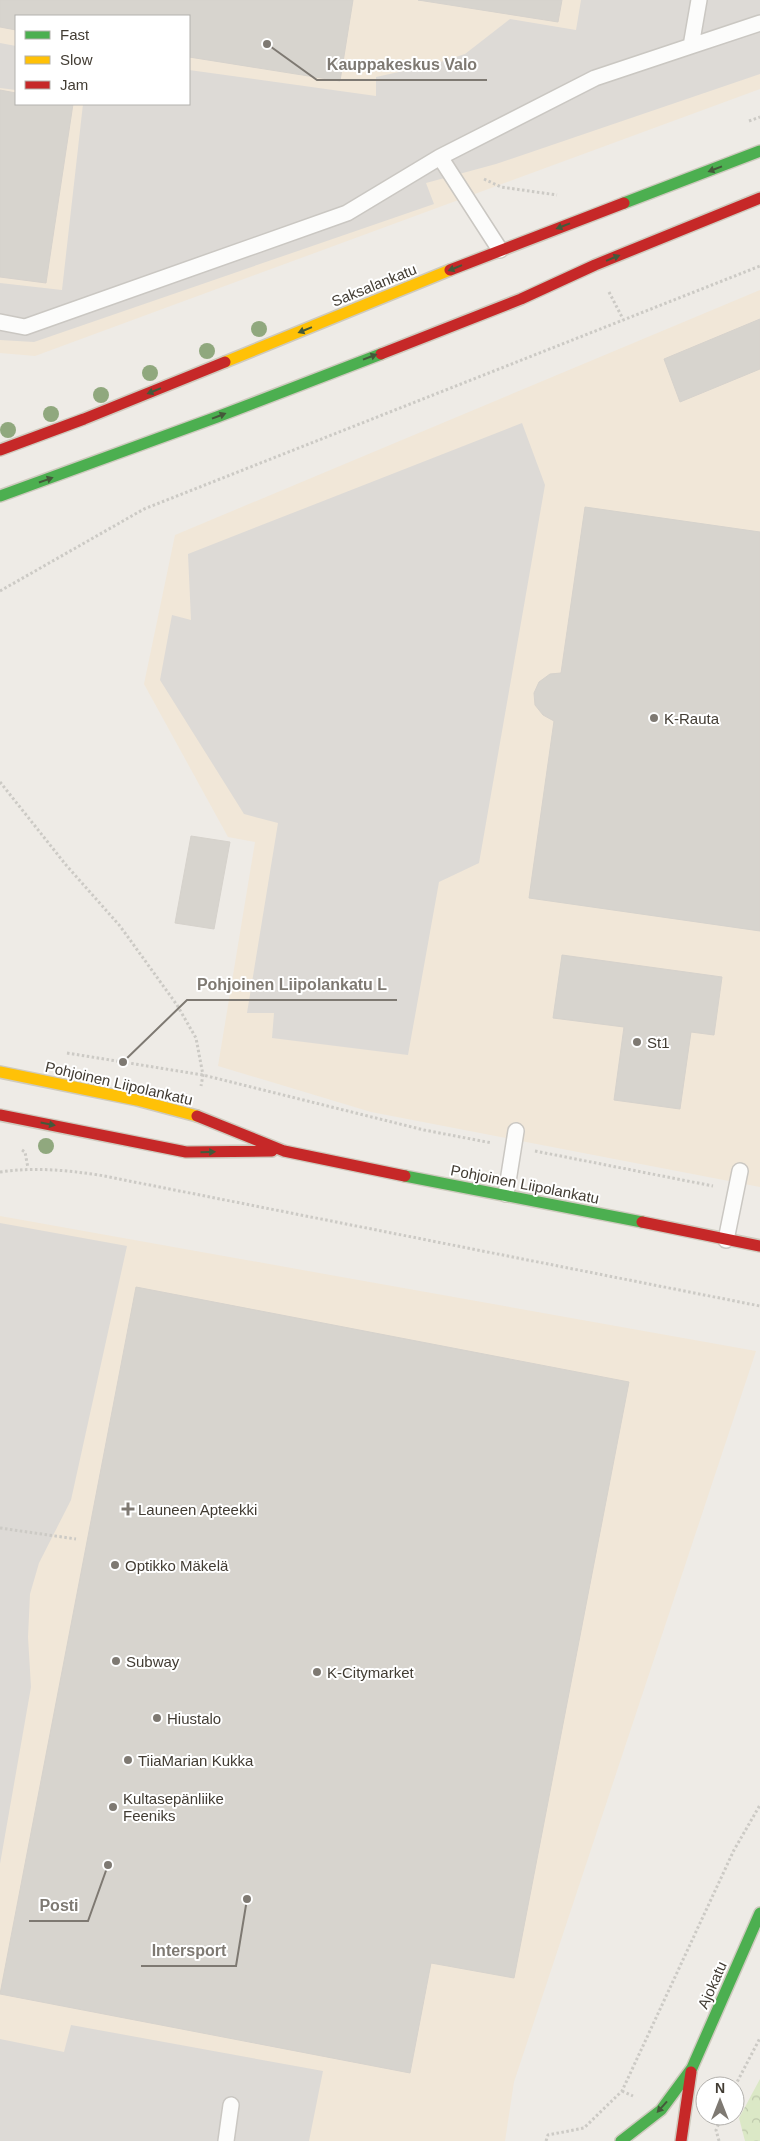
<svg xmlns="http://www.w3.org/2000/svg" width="760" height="2141" font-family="Helvetica,sans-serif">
<defs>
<pattern id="park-crowns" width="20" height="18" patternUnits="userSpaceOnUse" patternTransform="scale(1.25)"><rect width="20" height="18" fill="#dbe8c6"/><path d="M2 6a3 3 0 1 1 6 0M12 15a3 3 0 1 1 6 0" fill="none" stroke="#bdc8ab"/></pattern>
</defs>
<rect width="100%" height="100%" fill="#eeebe6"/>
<path fill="#f1e7d8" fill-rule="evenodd" d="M0,0h760v89l-725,267 -35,-3zM16,16h173v88h-173z
M760,290v897l-389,-75 -153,-46 37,-224 -27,-5 -84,-153 31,-149z
M0,1216l756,135 -242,731 -9,59h-505z"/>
<path fill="url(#park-crowns)" d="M760,2079v62h-15l-6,-23z"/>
<path fill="#dddad6" d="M581,0h179v74l-264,90 -70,19 8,21 -400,138 -34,-2v-57l62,7 21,-186h106v-34l187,26v-19l55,-12 34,-11 45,-35 66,11z
M0,43l16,3v44l-16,-2z
M522,423l23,62 -66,378 -40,19 -31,173 -136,-17 2,-25h-27l31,-190 -34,-9 -84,-134 12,-65 19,5 -3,-66z
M0,1223l127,23 -56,254 -32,63 -9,31 -2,43 3,50 -31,177z
M71,2025l252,46 -14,70h-309v-102l64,13z"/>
<path fill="#d7d4ce" stroke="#d6d2cc" d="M0,0h353l-13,81 -151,-24v-41h-173v14l-16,-3z
M418,0h144l-4,22z
M0,90l16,3v11h57l-27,179 -46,-6z
M760,319v50l-80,33 -16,-43z
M585,507l175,25v399l-231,-33 25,-177 -11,-6 -8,-10 -1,-12 5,-11 11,-8 11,-1z
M191,836l39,6 -16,87 -39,-6z
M562,955l160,22 -8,58 -23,-3 -11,77 -66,-9 10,-73 -71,-9z
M136,1287l493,95 -115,596 -83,-15 -21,110 -410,-79z"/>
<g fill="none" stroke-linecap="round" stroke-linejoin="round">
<g stroke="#cac7c2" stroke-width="18">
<path id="lane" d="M691,46l69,-23
M440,157l60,93
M0,322l25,5 322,-114 93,-56 155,-79 96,-32 8,-46
M506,1194l10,-63
M726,1240l14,-69
M226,2141l5,-36"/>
</g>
<g stroke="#cecabe" stroke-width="14">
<path id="fast" d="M624,203l136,-52
M0,496l217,-79 164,-63
M405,1176l237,46
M621,2141l40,-31 31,-42 68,-155"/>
</g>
<g stroke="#cecabe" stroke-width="14">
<path id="slow" d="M225,362l225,-92
M0,1072l137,28 60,16"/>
</g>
<g stroke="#cecabe" stroke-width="14">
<path id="jam" d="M450,270l174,-67
M381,354l140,-55 74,-34 165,-67
M0,450l84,-31 141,-57
M0,1115l186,37 86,-1
M197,1116l87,35 121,25
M642,1222l118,24
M681,2141l10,-69"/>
</g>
<path stroke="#cccac5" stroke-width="3" stroke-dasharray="2.5 2.5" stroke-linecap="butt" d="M749,121l11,-4
M484,179l17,8 56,8
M609,292l14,27
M0,591l144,-82 616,-243
M0,782l66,83 54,61 57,79 19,33 7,37 -2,11
M67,1053l136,22 221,55 68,13
M22,1150l3,2 3,16
M535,1151l178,35
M0,1172c35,-5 64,-2 99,3l661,131
M0,1528l76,11
M735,2086l25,-48
M622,2091l11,5
M546,2141l2,-6 36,-7 38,-37 112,-241 26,-45
M719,2141l-3,-11 6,-14"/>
<use href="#lane" stroke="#fcfcfb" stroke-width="15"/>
<use href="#fast" stroke="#4caf50" stroke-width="11"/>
<use href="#slow" stroke="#ffc107" stroke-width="11"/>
<use href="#jam" stroke="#c62828" stroke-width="11"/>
</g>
<g fill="#90a87e">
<circle cx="259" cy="329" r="8"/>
<circle cx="207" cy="351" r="8"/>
<circle cx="150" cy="373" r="8"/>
<circle cx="101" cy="395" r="8"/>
<circle cx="51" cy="414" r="8"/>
<circle cx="8" cy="430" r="8"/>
<circle cx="46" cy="1146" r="8"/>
</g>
<defs><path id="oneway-solid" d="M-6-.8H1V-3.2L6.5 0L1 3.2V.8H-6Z" transform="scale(1.25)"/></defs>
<g fill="#44593a">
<use href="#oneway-solid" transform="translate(715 169) rotate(159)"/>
<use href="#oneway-solid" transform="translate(563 226) rotate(159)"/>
<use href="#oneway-solid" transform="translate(613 258) rotate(-22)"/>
<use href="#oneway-solid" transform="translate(455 268) rotate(158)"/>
<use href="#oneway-solid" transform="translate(305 330) rotate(158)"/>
<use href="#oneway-solid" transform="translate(370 357) rotate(-21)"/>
<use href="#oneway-solid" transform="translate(154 391) rotate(158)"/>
<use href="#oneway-solid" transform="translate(219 416) rotate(-21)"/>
<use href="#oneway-solid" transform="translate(46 480) rotate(-19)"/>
<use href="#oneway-solid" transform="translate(48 1124) rotate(11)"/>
<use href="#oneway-solid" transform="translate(208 1152) rotate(-1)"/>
<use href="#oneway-solid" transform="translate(662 2107) rotate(132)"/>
</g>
<g fill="#7e7972" stroke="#fff" stroke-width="2">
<circle cx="654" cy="718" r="5"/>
<circle cx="637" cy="1042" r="5"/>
<path d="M125.5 1501.5h5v5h5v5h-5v5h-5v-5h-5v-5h5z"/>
<circle cx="115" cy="1565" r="5"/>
<circle cx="116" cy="1661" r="5"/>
<circle cx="317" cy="1672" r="5"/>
<circle cx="157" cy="1718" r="5"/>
<circle cx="128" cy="1760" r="5"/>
<circle cx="113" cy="1807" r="5"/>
</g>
<g text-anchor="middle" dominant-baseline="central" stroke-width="4" stroke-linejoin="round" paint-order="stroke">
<g font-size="15" fill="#423c33" stroke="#fff">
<text transform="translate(374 285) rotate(-22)">Saksalankatu</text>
<text transform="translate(119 1083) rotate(13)">Pohjoinen Liipolankatu</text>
<text transform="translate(525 1184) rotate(11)">Pohjoinen Liipolankatu</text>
<text transform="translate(712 1985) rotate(-66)">Ajokatu</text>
</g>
<g font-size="15" fill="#423c33" stroke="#fff" text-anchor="start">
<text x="664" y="718">K-Rauta</text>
<text x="647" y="1042">St1</text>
<text x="138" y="1509">Launeen Apteekki</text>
<text x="125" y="1565">Optikko Mäkelä</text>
<text x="126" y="1661">Subway</text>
<text x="327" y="1672">K-Citymarket</text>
<text x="167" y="1718">Hiustalo</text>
<text x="138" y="1760">TiiaMarian Kukka</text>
<text x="123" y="1798">Kultasepänliike<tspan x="123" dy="17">Feeniks</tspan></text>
</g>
</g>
<path fill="none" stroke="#7e7972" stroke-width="2" d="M267 44L317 80H487M123 1062L187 1000H397M108 1865L88 1921H29M247 1899L236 1966H141"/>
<g fill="#7e7972" stroke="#fff" stroke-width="2">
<circle cx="267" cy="44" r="5"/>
<circle cx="123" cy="1062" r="5"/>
<circle cx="108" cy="1865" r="5"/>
<circle cx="247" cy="1899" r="5"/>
</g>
<g font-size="16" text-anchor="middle" font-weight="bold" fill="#7e7972" stroke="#fff" stroke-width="4" stroke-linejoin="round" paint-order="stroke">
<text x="402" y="70">Kauppakeskus Valo</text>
<text x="292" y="990">Pohjoinen Liipolankatu L</text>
<text x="59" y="1911">Posti</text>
<text x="189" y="1956">Intersport</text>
</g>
<rect x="15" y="15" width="175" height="90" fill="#ffffff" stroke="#b3b1ad"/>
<rect x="25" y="31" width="25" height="8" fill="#4caf50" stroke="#b3b1ad"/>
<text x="60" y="40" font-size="15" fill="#423c33">Fast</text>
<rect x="25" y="56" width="25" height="8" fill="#ffc107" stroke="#b3b1ad"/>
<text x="60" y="65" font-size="15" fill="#423c33">Slow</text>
<rect x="25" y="81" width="25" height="8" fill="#c62828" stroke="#b3b1ad"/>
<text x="60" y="90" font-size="15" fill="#423c33">Jam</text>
<g transform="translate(720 2101)"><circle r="24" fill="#ffffff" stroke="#b3b1ad"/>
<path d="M0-4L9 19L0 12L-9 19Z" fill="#7e7972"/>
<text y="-8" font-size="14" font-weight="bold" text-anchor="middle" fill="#423c33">N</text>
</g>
</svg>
